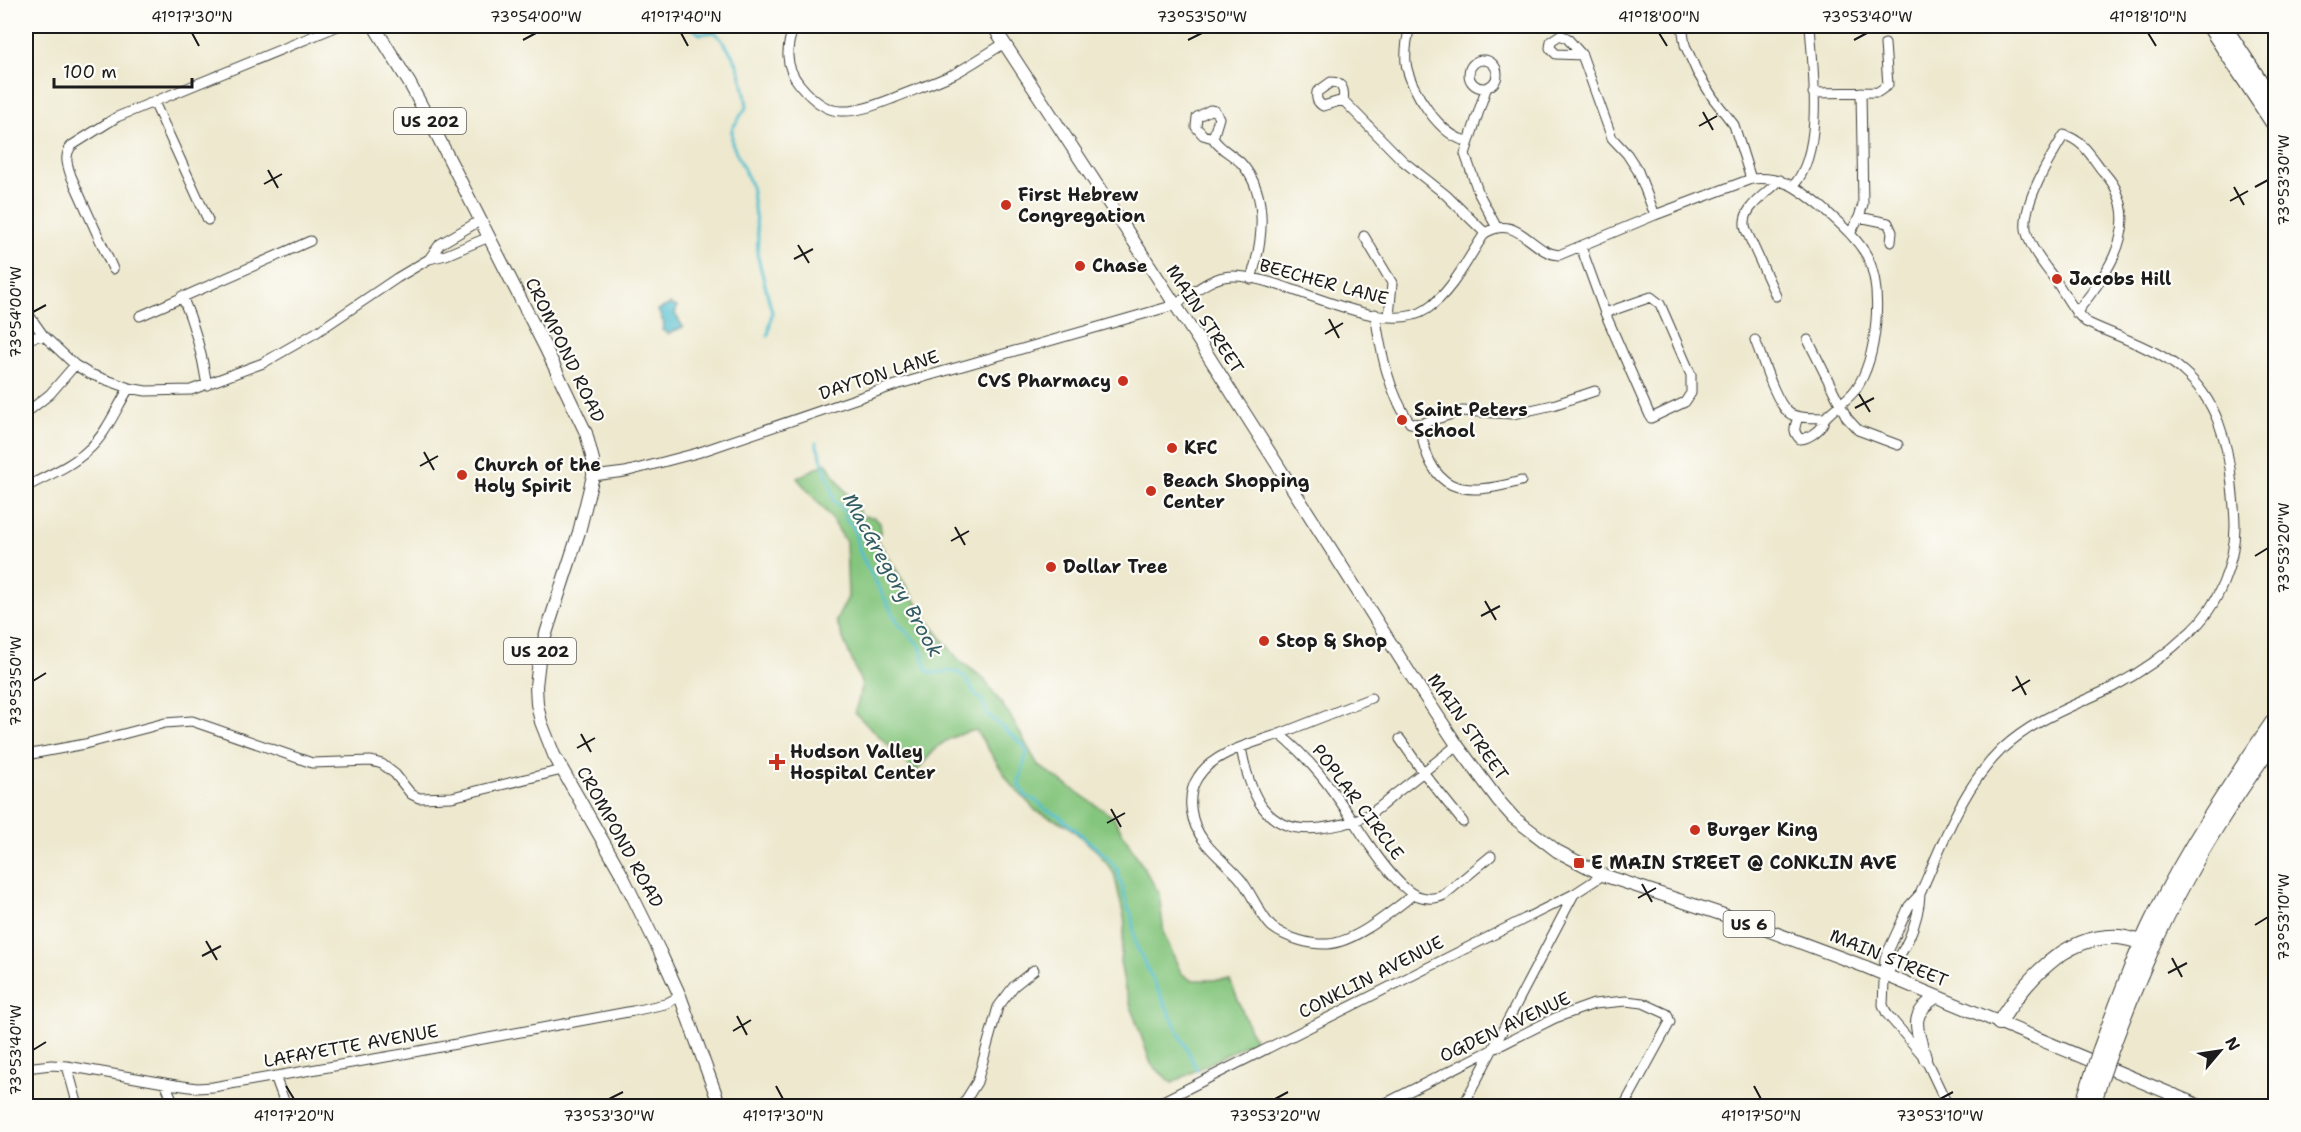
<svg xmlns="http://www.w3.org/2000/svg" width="2301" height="1132" font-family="'Shantell Sans',sans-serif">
<rect width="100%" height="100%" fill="#fdfcf7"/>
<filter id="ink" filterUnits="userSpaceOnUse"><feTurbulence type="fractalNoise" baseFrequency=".0167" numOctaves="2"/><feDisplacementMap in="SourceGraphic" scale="12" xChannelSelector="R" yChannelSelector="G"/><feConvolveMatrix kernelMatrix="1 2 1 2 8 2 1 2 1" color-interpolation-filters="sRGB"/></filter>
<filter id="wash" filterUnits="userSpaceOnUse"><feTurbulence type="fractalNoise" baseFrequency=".008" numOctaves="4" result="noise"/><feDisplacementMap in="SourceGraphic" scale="24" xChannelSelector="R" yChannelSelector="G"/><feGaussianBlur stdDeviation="1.35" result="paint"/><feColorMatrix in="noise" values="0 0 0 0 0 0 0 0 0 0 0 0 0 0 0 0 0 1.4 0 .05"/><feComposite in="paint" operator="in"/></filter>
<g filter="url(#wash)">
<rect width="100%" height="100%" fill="#ede8ce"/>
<path fill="#85c67e" stroke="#50714d" stroke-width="1.5" d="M826,463l36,53 12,1 6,6 1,9 -5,6 54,86 28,35 25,19 26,36 29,51 75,52 46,76 5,41 17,39 10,7h39l24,60 -82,43 -21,-19 -26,-75 -5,-28 5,-39 -11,-49 -16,-21 -30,-26 -32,-15 -26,-28 -34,-53c-33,7 -39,16 -60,42l-61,-59 7,-28 -26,-64 12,-24 -2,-55 -14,-23 -35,-41z"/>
<path fill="#54bfcf" stroke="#386e76" stroke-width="1.5" d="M670,304l7,3 -2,7 8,13 -15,7 -6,-4 2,-6 -6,-14z"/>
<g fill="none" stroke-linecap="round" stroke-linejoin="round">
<path stroke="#54bfcf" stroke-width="3" d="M690,26l10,8 15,-2c23,26 27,40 32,74l-15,23v14l19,42 7,52 -1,17 15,58 -4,24
M816,443l15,43 3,15 11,10 1,9 7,6 8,29 37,68 22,23 7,23 4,4c7,0 18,-3 25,-1 14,4 14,22 26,28l6,15 35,30 4,7 -8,32 7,12 12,6 7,7 13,6 48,41 11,13 11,39 3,5 5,32 61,125"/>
</g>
</g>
<g filter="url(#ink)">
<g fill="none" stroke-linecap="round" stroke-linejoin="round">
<g stroke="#3b3b37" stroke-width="11">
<path id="minor" d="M794,26c-8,21 -10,40 6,59 10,12 25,26 41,26 18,1 37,-7 53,-13 20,-8 40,-15 60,-24 17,-9 34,-21 51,-31
M1410,26c-3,12 -5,25 -4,37 3,25 35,75 62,78
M1682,26l3,19 12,27 16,26 21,27 17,54
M1560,35l7,3 15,17 -26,-1 -6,-6 1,-7z
M1582,55l30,83 15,16 11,17 17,44
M1469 74a14 14 0 1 1 28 0a14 14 0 1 1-28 0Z
M1331,82c11,0 14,8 12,18l-20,6c-6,-4 -7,-7 -6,-14z
M1486,89l-21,65 14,40 18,34
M1813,93l65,-1 10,-7 -3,-41
M1343,100l60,61 43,34 39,38
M154,102l54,118
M1210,110l5,1 4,7 -6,20 -10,-3 -7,-8 1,-10z
M1213,138c6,11 19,16 28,25 28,31 22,78 10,116
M1794,185c30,-35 19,-115 16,-159
M1859,217l29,6 4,9 -1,10
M1851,232l8,-15 4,-13 -2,-112
M1364,236l28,47 -3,34
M1581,247l24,66
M429,259l11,-15 41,-24
M113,269l-42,-93c-4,-12 -7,-19 0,-30l46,-29 221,-91
M182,296c13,30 20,57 25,89
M1776,296l-30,-66c-7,-22 21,-36 34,-50
M1651,297l9,7 31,71v18l-6,9 -34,16 -46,-105z
M26,311l17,24 32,30 15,9 39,14 17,3 45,-1 72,-27 54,-31 80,-54 32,-19 17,-4 43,-18
M1375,314c6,38 13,77 35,109l10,1 42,-13 51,3 40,-9 42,-14
M140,316l170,-75
M26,339l17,-4
M1755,340c7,17 20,61 33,72 8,8 26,5 36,6
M1808,340l39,78 11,12 40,15
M26,413l24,-19 25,-29
M1420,424c9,70 42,73 101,57
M593,476l32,-4 72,-19 199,-68 279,-80c17,-11 36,-29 57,-29 54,-1 149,64 195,33 25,-17 41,-51 58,-76 33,-20 46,20 74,22l96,-40 96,-36c32,-4 50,11 73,30 16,15 32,28 43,47 17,34 10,102 -11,133 -9,12 -21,18 -30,28 -4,4 -1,3 -4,8 -4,7 -15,14 -22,14 -8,-8 -5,-12 -2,-22
M26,487c20,-11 44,-20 61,-36 19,-16 29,-42 42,-63
M1371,698c-30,12 -59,23 -89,35 -26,10 -68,18 -84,44 -13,19 -7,47 6,64 11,15 27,26 38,40 9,12 20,37 30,46 14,11 38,18 56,17 28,-2 64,-33 86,-50
M1279,734c31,24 54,56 75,88 13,20 39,60 59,72 11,5 21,6 31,1l47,-39
M1400,739l23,33 40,50
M1241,748c9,47 24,87 80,80 14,-2 28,-4 41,-10 12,-5 23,-15 33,-24 21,-16 41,-32 62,-49
M26,755l59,-11 80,-21 27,-2 120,42 59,-2 11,3 13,10 16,20 8,4 33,-1 110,-27
M1885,975c19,-20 34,-53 35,-81
M67,1066l11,40
M26,1068l25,-3 16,1 109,19 21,3 16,-1 190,-33 230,-43 32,-7 15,-8
M275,1076l11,30
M165,1083l10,23
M962,1106l15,-24 21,-75 16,-21 20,-16
M1153,1106l421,-212 29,-19
M1380,1106l175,-88 39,-14 32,-3 17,2 24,11 3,8 -46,84
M1463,1106l111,-212
M1948,1106l-23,-48 -38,-44 -4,-9 2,-47 24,-52 11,-12c23,-51 41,-105 82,-145 32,-30 72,-43 111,-62 27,-14 55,-34 77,-55 28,-25 45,-69 45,-106 0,-14 -2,-28 -3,-41 -4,-42 -15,-85 -49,-114 -23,-21 -68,-35 -97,-49 -13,-11 -20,-26 -30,-41 -10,-14 -27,-33 -30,-52 -3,-27 24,-71 38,-94 18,5 26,19 37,34 6,7 13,14 16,23 20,44 -15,88 -41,121"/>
</g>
<g stroke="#3b3b37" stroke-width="14">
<path id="major" d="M374,26l36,58 27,51 108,212 41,86 7,27v16l-14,56 -39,120 -4,34 1,18 4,18 13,33 67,118 39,79 20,44 40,110
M993,26l204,312 217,342 43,65 41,55 16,18 43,33 46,24 145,48 118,44 334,139
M1925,1058c-7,-28 -18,-42 11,-61"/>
</g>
<g stroke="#3b3b37" stroke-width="16">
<path id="highway" d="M2209,26l67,102
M2224,26l52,79
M1999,1023c25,-41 66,-89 120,-86 7,1 15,3 22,5
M2099,1052c17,-45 32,-89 53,-132 35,-72 79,-137 124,-203
M2109,1056c23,-62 47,-122 79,-180 26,-48 57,-93 88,-138
M2082,1106l10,-31
M2093,1106l8,-27
M2169,1106l5,-10"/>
</g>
<use href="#minor" stroke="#fff" stroke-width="9"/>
<use href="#major" stroke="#fff" stroke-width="12"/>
<use href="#highway" stroke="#fff" stroke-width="14"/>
<g stroke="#3b3b37" stroke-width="16" stroke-linecap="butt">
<path id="highway-bridge" d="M2092,1075l7,-23
M2101,1079l8,-23"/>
</g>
<use href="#highway-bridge" stroke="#fff" stroke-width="14"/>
</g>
</g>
<path fill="none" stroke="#1c1c1c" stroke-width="2" d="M192,33l7,13M681,33l7,13M1659,33l8,13M2148,33l8,13M523,40l13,-7M1188,40l14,-7M1854,40l13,-7M1703,112l10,18M1699,126l18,-10M268,170l10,18M264,184l18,-10M2234,187l10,18M2255,187l13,-7M2230,201l18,-10M798,245l11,18M794,259l19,-10M33,312l13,-7M1329,319l10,19M1325,334l18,-11M1859,394l11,18M1855,408l19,-10M424,452l10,18M420,466l18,-10M955,527l10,18M951,541l18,-10M2255,556l13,-8M1485,601l11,19M1481,616l19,-10M2016,676l10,19M33,681l13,-8M2012,691l18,-11M581,734l10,18M577,748l18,-10M1111,809l10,18M1107,823l18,-10M1642,884l10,18M1638,898l18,-10M2255,925l13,-8M206,941l11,19M202,956l19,-10M2172,958l10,19M2168,973l19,-10M737,1016l10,19M733,1031l18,-11M33,1050l13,-8M286,1086l8,13M776,1086l7,13M1754,1086l7,13M609,1099l14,-7M1275,1099l13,-7M1940,1099l13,-7"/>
<g fill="#c8321e" stroke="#fdfcf7" stroke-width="2">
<circle cx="1006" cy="205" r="6"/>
<circle cx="1080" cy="266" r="6"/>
<circle cx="2057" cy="279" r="6"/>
<circle cx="1123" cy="381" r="6"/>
<circle cx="1402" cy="420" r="6"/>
<circle cx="1172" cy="448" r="6"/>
<circle cx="462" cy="475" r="6"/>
<circle cx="1151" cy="491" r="6"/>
<circle cx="1051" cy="567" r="6"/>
<circle cx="1264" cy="641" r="6"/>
<path d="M774 753h6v6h6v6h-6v6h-6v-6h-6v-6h6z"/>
<circle cx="1695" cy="830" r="6"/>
<rect x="1573" y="857" width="12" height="12" rx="3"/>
</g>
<g text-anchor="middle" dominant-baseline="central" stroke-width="4.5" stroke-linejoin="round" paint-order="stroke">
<g fill="#fdfcf7" stroke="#605f5e" stroke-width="1.5">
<rect x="394" y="108" width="72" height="26" rx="4.5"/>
<rect x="504" y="638" width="72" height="26" rx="4.5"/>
<rect x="1723.5" y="911" width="51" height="26" rx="4.5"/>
</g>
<g font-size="16" font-weight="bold" fill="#1c1c1c">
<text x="430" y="121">US 202</text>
<text x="540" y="651">US 202</text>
<text x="1749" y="924">US 6</text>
</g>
<g font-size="18" font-weight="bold" fill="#1c1c1c" stroke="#fdfcf7" text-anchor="start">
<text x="1018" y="195">First Hebrew<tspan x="1018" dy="21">Congregation</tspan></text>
<text x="1092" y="266">Chase</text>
<text x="2069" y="279">Jacobs Hill</text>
<text x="1111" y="381" text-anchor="end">CVS Pharmacy</text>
<text x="1414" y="410">Saint Peters<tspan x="1414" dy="21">School</tspan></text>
<text x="1184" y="448">KFC</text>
<text x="474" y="465">Church of the<tspan x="474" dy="21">Holy Spirit</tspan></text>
<text x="1163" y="481">Beach Shopping<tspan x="1163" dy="21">Center</tspan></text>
<text x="1063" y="567">Dollar Tree</text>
<text x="1276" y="641">Stop &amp; Shop</text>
<text x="790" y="752">Hudson Valley<tspan x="790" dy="21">Hospital Center</tspan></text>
<text x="1707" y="830">Burger King</text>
<text x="1591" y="863">E MAIN STREET @ CONKLIN AVE</text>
</g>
<g font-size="18" fill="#1c1c1c" stroke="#fdfcf7">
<text transform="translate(1324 282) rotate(15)">BEECHER LANE</text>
<text transform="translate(1205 319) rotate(57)">MAIN STREET</text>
<text transform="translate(565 350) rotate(64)">CROMPOND ROAD</text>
<text transform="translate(879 375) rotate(-18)">DAYTON LANE</text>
<text transform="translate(1468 727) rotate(55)">MAIN STREET</text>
<text transform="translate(1358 802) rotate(53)">POPLAR CIRCLE</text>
<text transform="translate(620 837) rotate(61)">CROMPOND ROAD</text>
<text transform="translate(1889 958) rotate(22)">MAIN STREET</text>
<text transform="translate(1371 977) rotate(-27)">CONKLIN AVENUE</text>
<text transform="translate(1505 1027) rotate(-25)">OGDEN AVENUE</text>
<text transform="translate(351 1046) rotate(-10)">LAFAYETTE AVENUE</text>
</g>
<g font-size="20" font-style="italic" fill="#325d64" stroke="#fdfcf7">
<text transform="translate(893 575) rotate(61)">MacGregory Brook</text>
</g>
</g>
<rect width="2301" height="1132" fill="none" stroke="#fdfcf7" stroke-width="66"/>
<g transform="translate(2220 1051) rotate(61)" stroke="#fdfcf7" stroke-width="4.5" paint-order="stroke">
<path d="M0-4.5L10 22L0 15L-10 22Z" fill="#1c1c1c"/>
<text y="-9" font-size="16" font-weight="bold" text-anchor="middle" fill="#1c1c1c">N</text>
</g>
<path d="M54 78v9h138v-9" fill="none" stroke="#1c1c1c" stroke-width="3"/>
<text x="63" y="78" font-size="18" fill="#1c1c1c" stroke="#fdfcf7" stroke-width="4.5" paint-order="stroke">100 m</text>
<rect x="33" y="33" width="2235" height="1066" fill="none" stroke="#1c1c1c" stroke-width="2"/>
<g font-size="15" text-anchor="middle" fill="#1c1c1c">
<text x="192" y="22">41°17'30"N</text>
<text x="536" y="22">73°54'00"W</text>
<text x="681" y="22">41°17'40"N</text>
<text x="1202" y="22">73°53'50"W</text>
<text x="1659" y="22">41°18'00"N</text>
<text x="1867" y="22">73°53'40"W</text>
<text x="2148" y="22">41°18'10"N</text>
<text transform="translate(2284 180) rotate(-90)" y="5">73°53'30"W</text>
<text transform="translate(16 312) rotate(-90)" y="5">73°54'00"W</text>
<text transform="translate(2284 548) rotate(-90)" y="5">73°53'20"W</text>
<text transform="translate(16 681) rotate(-90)" y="5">73°53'50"W</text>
<text transform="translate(2284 917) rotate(-90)" y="5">73°53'10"W</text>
<text transform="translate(16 1050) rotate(-90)" y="5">73°53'40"W</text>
<text x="294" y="1121">41°17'20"N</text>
<text x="609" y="1121">73°53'30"W</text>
<text x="783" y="1121">41°17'30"N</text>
<text x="1275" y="1121">73°53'20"W</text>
<text x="1761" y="1121">41°17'50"N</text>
<text x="1940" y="1121">73°53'10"W</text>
</g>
</svg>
